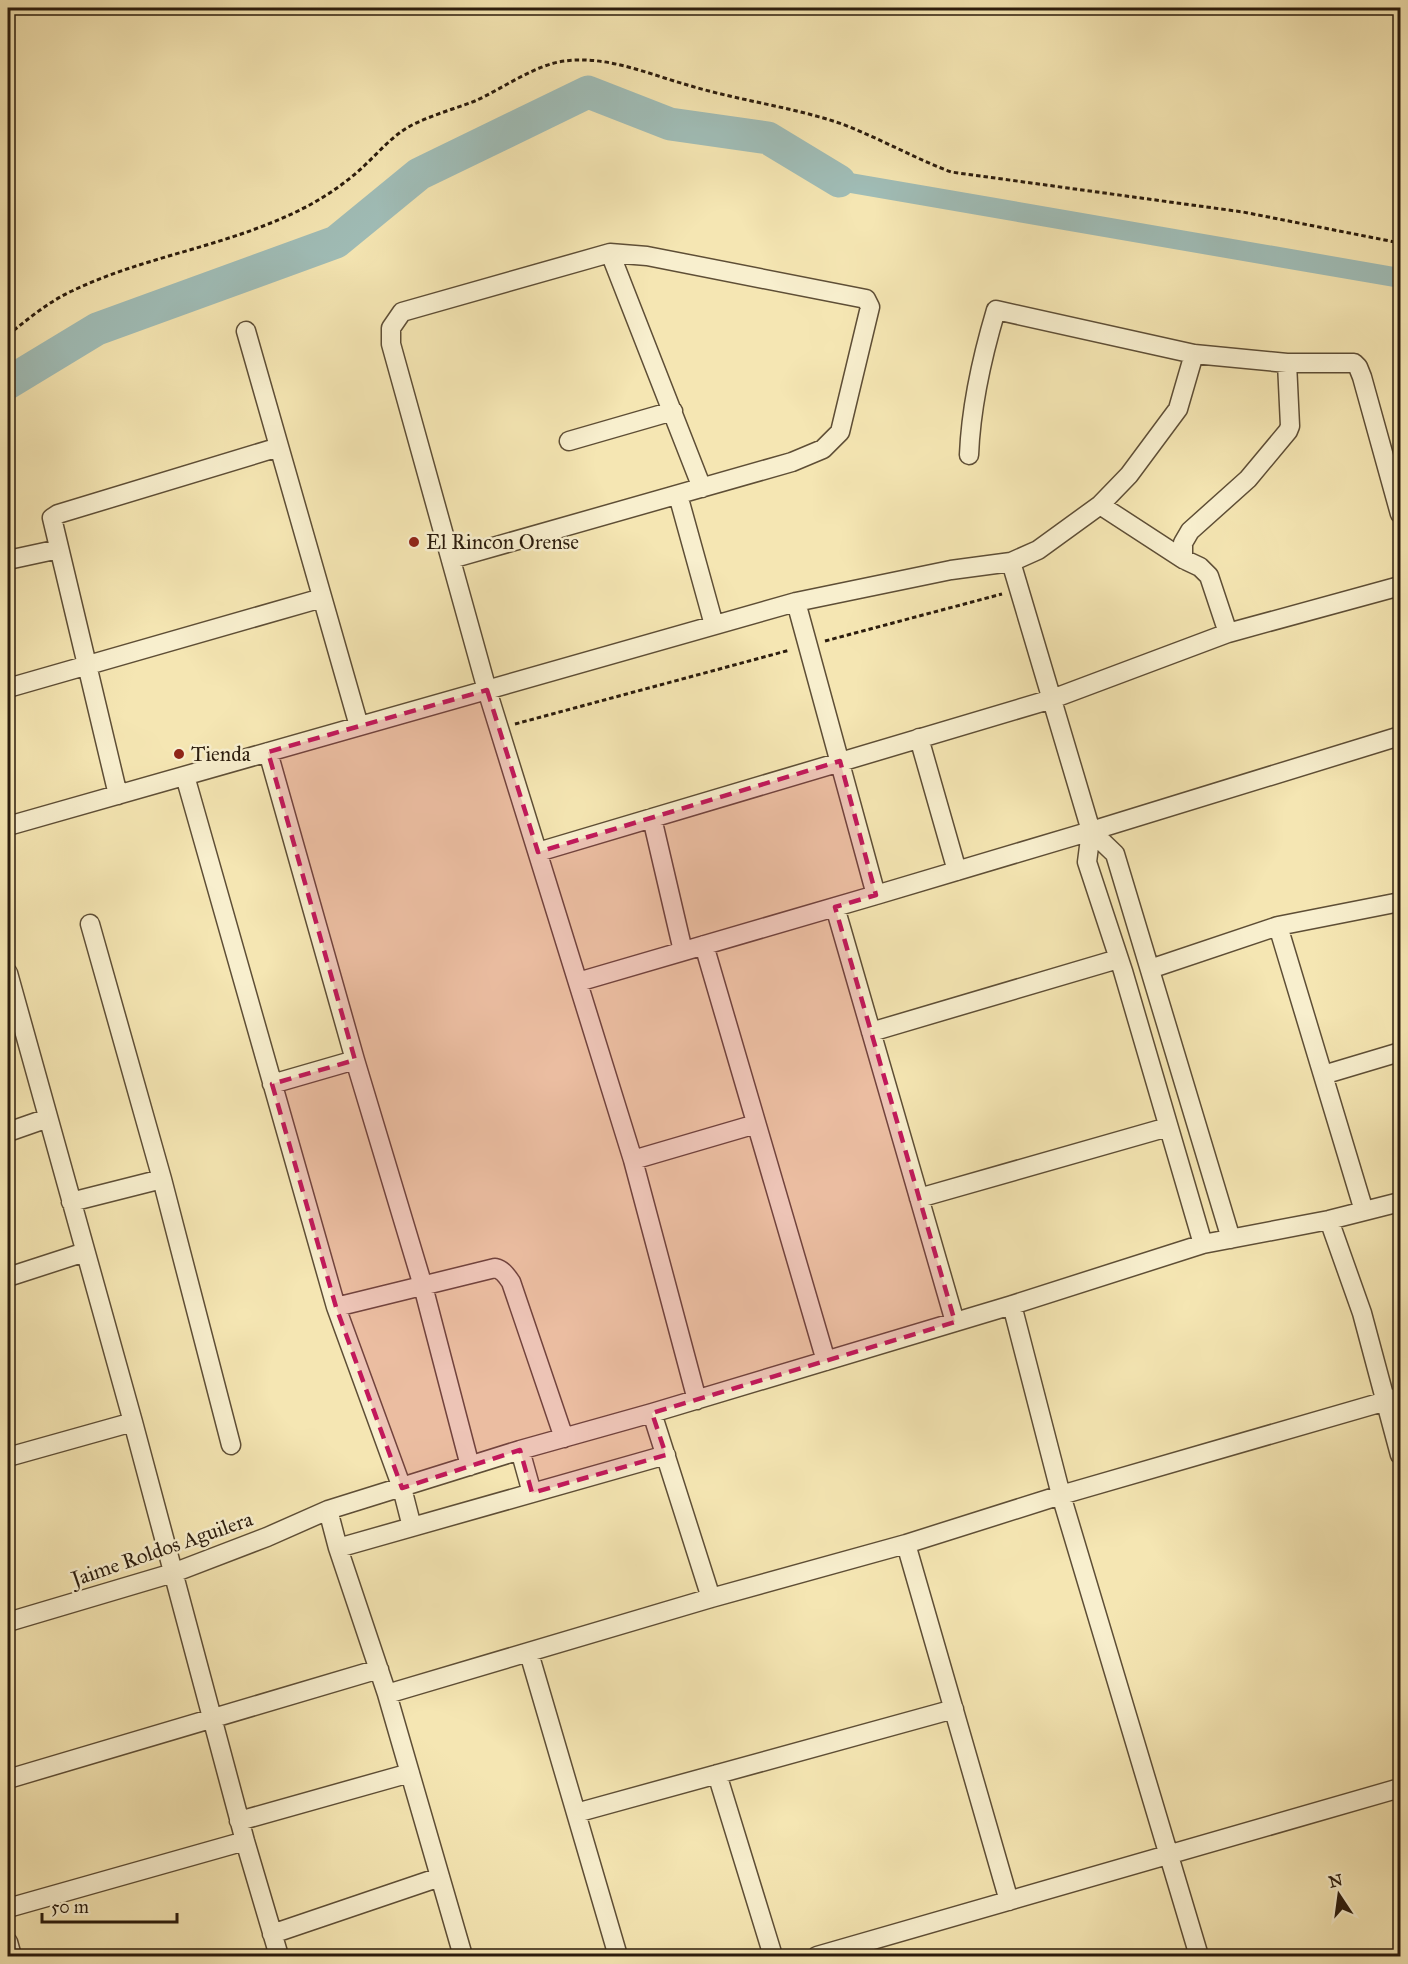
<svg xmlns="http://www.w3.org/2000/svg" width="1408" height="1964" font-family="'IM FELL Great Primer',serif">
<rect width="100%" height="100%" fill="#f5e6b3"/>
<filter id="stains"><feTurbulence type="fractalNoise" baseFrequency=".00333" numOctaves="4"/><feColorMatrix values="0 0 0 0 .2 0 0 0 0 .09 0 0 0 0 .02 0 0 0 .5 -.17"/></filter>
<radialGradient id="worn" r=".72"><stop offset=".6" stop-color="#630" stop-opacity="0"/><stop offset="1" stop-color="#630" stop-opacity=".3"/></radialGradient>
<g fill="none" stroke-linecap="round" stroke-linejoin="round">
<path stroke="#a0bdb7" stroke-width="20" d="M839,181l561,97"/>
<path stroke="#a0bdb7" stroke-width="33" d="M8,383l89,-54 239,-87 83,-68 169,-82 82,32 98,14 71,43"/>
<g stroke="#5e4e36" stroke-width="21">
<path id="street" d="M610,253l92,235
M246,331l113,395
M569,441l104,-30
M969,455c2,-50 13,-98 27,-145l198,44 93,9h67l4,4 4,10 38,137
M678,495l36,130
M1100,505l83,54 17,8 9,9 19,57
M451,559l341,-97 31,-13 17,-17 30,-125 -4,-8 -219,-43 -37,-3 -208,59 -11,16v16l96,346 146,470 64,240
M1183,559v-16l7,-12 58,-52 40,-48 2,-5 -3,-63
M8,560l51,-11
M8,688l314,-90
M919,738l38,133
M268,752l87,308 68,226 47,180
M185,776l151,531 66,181 10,39
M118,795l-66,-277 6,-4 221,-67
M652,818l31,133
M8,826l788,-224 155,-32 60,-8 27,-12 62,-45 29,-30 49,-66 16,-55
M1091,831l309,-95
M538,852l514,-153 176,-66 172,-47
M876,895l215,-64 -80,-269
M835,907l120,415
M90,924l72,255 69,266
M1278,926l86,285
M704,945l122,416
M1150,969l128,-43 122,-24
M8,973l125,449 112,419 34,115
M578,982l298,-87 -80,-293
M871,1032l247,-73
M1323,1075l77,-23
M272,1084l83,-24
M8,1132l40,-14
M633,1160l123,-36
M919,1198l249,-71
M71,1202l91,-23
M1329,1220l33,93 38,142
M1203,1244l-80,-273 -36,-109 4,-31 24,23 116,385
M8,1277l77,-25
M1012,1305l49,190 138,461
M336,1307l159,-39c8,2 11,7 16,14l53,156
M652,1413l59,185
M520,1450l12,43
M8,1457l125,-35
M328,1510l10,38 49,146 76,262
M906,1544l103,357
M338,1548l328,-93
M8,1622l165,-49 94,-36 61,-27 192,-60 132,-37 360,-108 191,-61 126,-24 71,-18
M529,1653l89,303
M387,1694l324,-96 195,-54 155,-49 339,-98
M717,1774l56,182
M8,1779l371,-110
M576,1813l378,-104
M239,1821l171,-48
M8,1908l237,-67
M272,1934l168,-57
M8,1942l4,14
M817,1956l583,-168"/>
</g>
<path stroke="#2b1c0d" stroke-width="3" stroke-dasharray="4.5 3" stroke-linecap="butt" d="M8,335c20,-16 40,-33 64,-44 68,-33 145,-43 215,-75 28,-12 56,-30 78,-51 16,-15 28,-30 47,-40 20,-10 42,-16 63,-24 27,-12 61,-37 90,-40 42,-6 86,14 126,25 50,15 102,21 151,38 37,14 72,34 109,48l292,40 157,31
M825,641l177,-47
M515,724l275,-74"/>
<use href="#street" stroke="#f8efce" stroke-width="18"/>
</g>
<path fill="#c2185b" fill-opacity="0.2" stroke="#c2185b" stroke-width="4.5" stroke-dasharray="12 8" stroke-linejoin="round" d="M487,690l51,162 302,-91 36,134 -41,12 120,415 -303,91 14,42 -134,38 -12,-43 -118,38 -66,-181 -64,-223 83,-24 -87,-308z"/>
<g fill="#8f2418" stroke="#f8efce" stroke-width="2">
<circle cx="414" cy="542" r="6"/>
<circle cx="179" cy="754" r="6"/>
</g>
<g text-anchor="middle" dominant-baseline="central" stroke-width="5" stroke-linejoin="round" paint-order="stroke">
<g font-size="21" fill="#2b1c0d" stroke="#f8efce" text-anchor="start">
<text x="426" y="542">El Rincon Orense</text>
<text x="191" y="754">Tienda</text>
</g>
<g font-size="21" fill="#2b1c0d" stroke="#f8efce">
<text transform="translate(162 1549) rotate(-19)">Jaime Roldos Aguilera</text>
</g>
</g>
<rect width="1408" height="1964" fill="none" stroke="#f5e6b3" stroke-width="30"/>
<rect x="9" y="9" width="1390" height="1946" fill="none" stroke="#2b1c0d" stroke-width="3"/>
<rect x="15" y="15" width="1378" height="1934" fill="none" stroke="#2b1c0d" stroke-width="1.5"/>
<g transform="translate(1339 1895) rotate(347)" stroke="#f8efce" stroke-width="4.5" paint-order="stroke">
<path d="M0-4.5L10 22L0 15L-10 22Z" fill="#2b1c0d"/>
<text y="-9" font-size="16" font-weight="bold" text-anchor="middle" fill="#2b1c0d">N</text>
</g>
<path d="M42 1913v9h135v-9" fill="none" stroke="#2b1c0d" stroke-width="3"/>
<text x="51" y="1913" font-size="18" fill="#2b1c0d" stroke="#f8efce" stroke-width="4.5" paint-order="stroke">50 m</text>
<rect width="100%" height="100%" filter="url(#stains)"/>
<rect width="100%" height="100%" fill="url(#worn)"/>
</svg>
